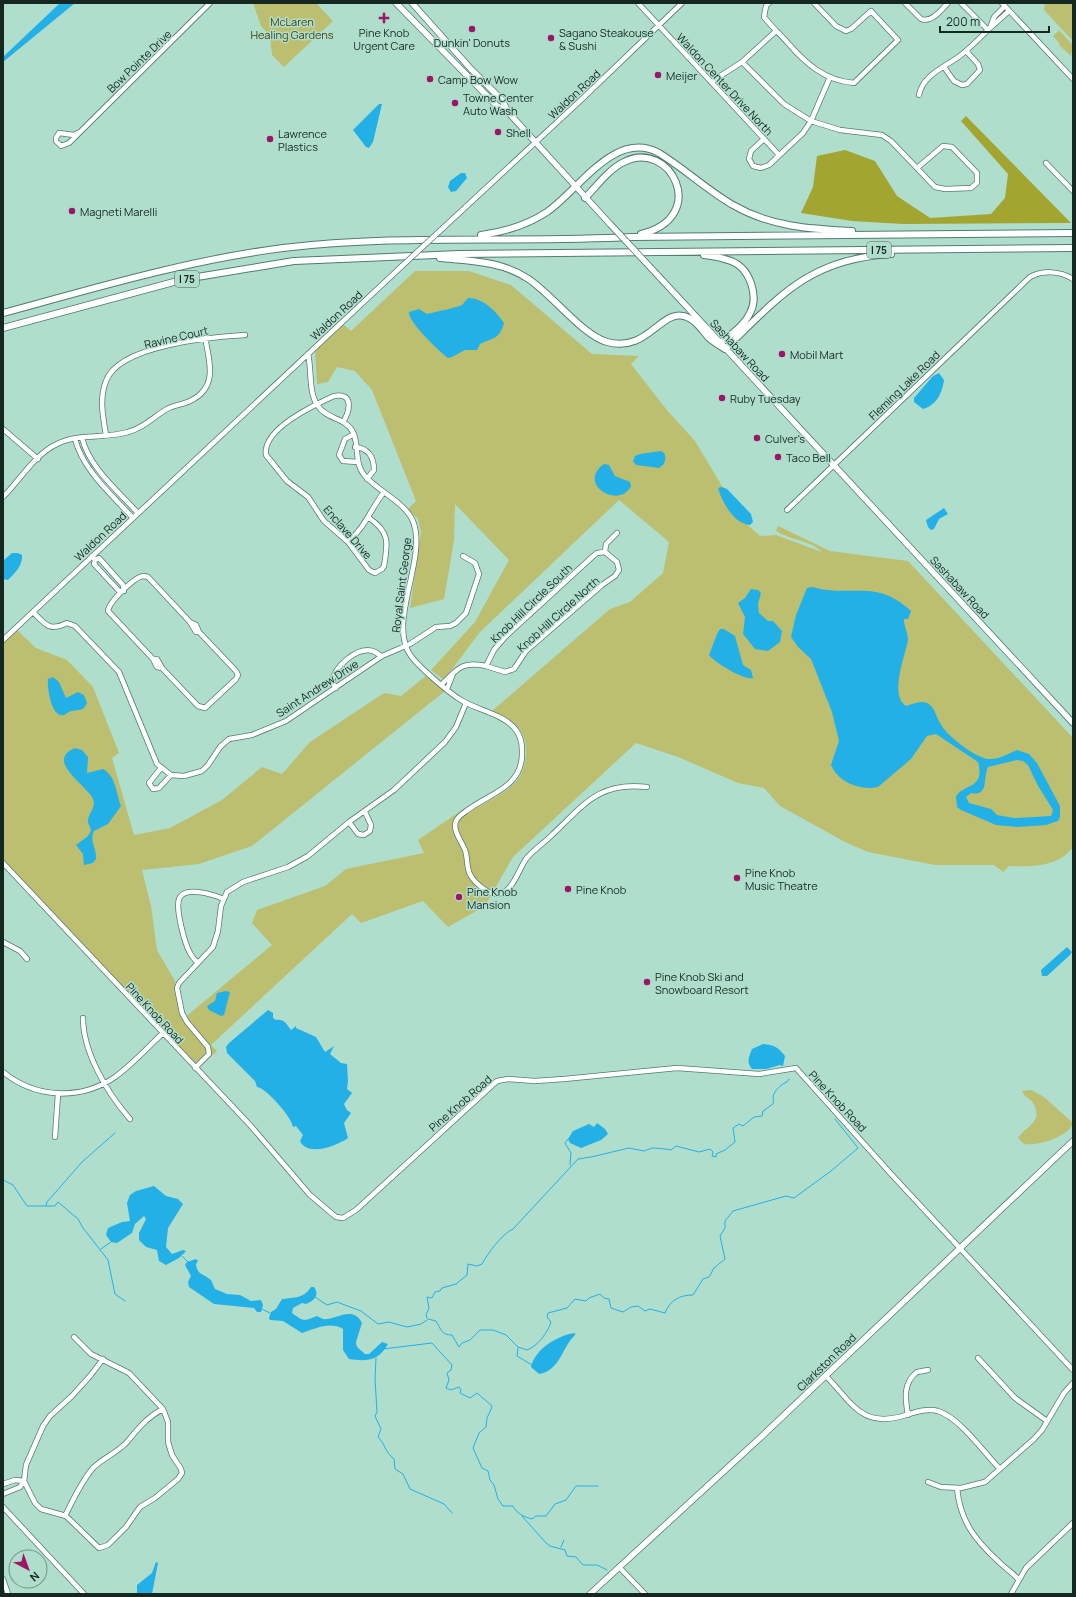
<svg xmlns="http://www.w3.org/2000/svg" width="1076" height="1597" font-family="Manrope,sans-serif">
<rect width="100%" height="100%" fill="#b0decd"/>
<path fill="#bcbf70" d="M253,3h63l17,18 -49,46 -12,-12 -2,-19 -9,-10z
M1045,3h28v38l-29,-31z
M1059,30l14,15 -2,11 -12,-11 1,-1 -7,-8z
M415,271h54l42,14 81,69 47,2 -8,8 35,45 29,32 48,80 17,15 16,-1 46,17c-10,-11 -32,-12 -46,-21l2,-5 52,25 78,10 165,177v109c-14,20 -42,20 -64,19l-6,6 -9,-7h-59l-67,-13 -23,-10 -65,-36 -16,-18 -26,-5 -60,-26 -42,-14 -123,114 -28,49 -37,21 -25,-26 -62,22 -9,-9 -141,131 6,6 -19,18 -195,-209v-217l14,-13 19,18 31,12 26,27 26,66 -7,5 22,77 36,-7 52,-28 40,-33 20,7 28,-32 74,-49 17,3 26,-21 18,16 -193,155 -53,18 -57,6 9,36 6,44 18,31 2,20 6,18 89,-74 -20,-22 5,-13 68,-24 21,-17 78,-16 -6,-13 47,-32 4,5c14,-10 31,-16 44,-28 8,-7 12,-19 13,-30 1,-25 -11,-35 -34,-44l118,-102 20,-7 33,-29 6,-31 -50,-42 -139,132 -36,48 -13,-10 44,-48 34,-62 -54,-56 -1,36 -10,59 -34,9 11,-76 -3,-13 -10,-10 8,-8 -44,-111 -17,-19 -18,-4 -9,15 -11,2 -2,-34 28,-26 8,7z
M1031,1090l13,7 29,26c-4,14 -36,23 -49,21l-6,-6c8,-12 26,-16 15,-35 -3,-5 -9,-6 -11,-12z"/>
<path fill="#a2a52f" d="M966,116l105,107 -168,1 -51,-3 -51,-8 12,-26 4,-31 28,-6 30,11 22,35 33,22 61,-4 14,-16 3,-24 -47,-53z"/>
<path fill="#22b0e7" fill-rule="evenodd" d="M60,3h15l-72,59v-5z
M379,104h3l-9,38 -4,6 -3,-1 -13,-17z
M461,173h4l2,5 -11,13 -5,1 -3,-5 2,-6z
M468,298c14,-1 29,14 36,25 -5,17 -10,14 -24,21l-3,6h-12l-13,7 -4,1c-9,-7 -40,-36 -39,-46l10,-3 8,5c4,-1 32,-7 35,-9 2,-2 4,-5 6,-7z
M939,373l5,7c-2,13 -7,25 -21,29l-9,-7v-4l19,-22z
M661,451l3,2c3,5 1,12 -5,15l-23,-3 -3,-4 2,-5 5,-2z
M604,464l5,1 6,11 15,6 1,4c-12,24 -55,-2 -27,-22z
M722,487l5,2 24,25 2,8 -3,3c-16,-1 -28,-23 -32,-37z
M944,508l4,6 -9,5 -5,10 -3,1 -3,-3 -2,-7z
M12,553h6l4,2c1,10 -7,18 -14,25l-5,-1 1,-19z
M812,587c40,11 64,-9 99,24l-3,8h-4v3c1,5 4,12 4,18 -3,16 -19,55 -2,66 7,-2 14,-6 21,-3 7,3 9,13 13,20 6,12 34,34 48,36 11,1 19,-5 29,-9l12,4 8,9 23,43v11l-2,4 -12,4 -28,2 -22,-2 -35,-15 -4,-3 -1,-10c5,-13 30,-7 22,-35l-42,-28 -9,2 -16,23 -33,28c-18,4 -40,-5 -47,-22l8,-24 -7,-29 -21,-53 -13,-12 -7,-10 5,-22 11,-27zM1017,760l6,1 5,4 9,19 16,26 -2,6 -37,2 -17,-3 -6,-6 -22,-6 -3,-6 5,-4c18,4 12,-15 17,-26z
M751,589l7,1 3,3 -3,11 1,9 9,8h5l9,10 -2,11 -12,9 -13,-2 -12,-15 2,-17 -7,-14 7,-5z
M720,629h4l11,7 8,29 8,5 2,8c-8,3 -39,-16 -44,-23l8,-21z
M53,677l6,5 7,16 12,-6 6,3 3,8c-4,9 -7,6 -15,8 -4,0 -6,5 -11,4 -10,-1 -14,-28 -13,-36z
M75,748l7,2 6,7 -1,16 16,-4c13,7 13,24 18,37l-13,18 -14,7c-5,10 3,18 2,28l-3,4 -9,2 -1,-11 -7,-9 12,-9 3,-5c0,-4 -4,-7 -3,-12 2,-7 8,-12 5,-20 -5,-13 -49,-38 -18,-51z
M1067,947l5,5 -2,3 -23,21h-5l-1,-6z
M226,991l4,1 -6,23 -3,1 -12,-6 -2,-4 8,-5 2,-8z
M268,1010l5,3v5l3,2c9,-1 10,4 15,10l5,-4v2l20,9 9,15 9,-6 -4,8 11,9 6,1 1,17 -1,8 5,4 -8,11 3,6 4,3 -7,10 4,15c-11,8 -41,19 -48,3l3,-6 -7,-9 -3,1c-1,-10 -27,-39 -36,-40l-2,-6 -28,-28 -1,-6 3,-4z
M763,1044c11,1 15,3 22,12l-2,10 -3,-1 -14,4h-14c-6,-7 -3,-12 0,-20z
M597,1123l8,6 3,5 -7,6 -20,8 -11,-5 -2,-4 5,-8 16,-7 5,3z
M154,1186l12,10 12,3 5,5 -15,24 -2,19 6,7 11,-4 3,1 -7,7 -13,7 -7,-4 -2,-11 -11,-3 -7,-7v-7l7,-14 -2,-3 -9,8 -3,9 -15,10 -6,-1 -5,-7 2,-7 14,-6 8,-1 -3,-18 3,-8 6,-4z
M196,1259l2,2 -2,3c1,11 8,10 15,16l4,9 12,5 13,1 11,6 10,-1 2,5 -2,7h-4l-3,-4 -40,-4 -25,-17 -1,-5 3,-6 -6,-11 2,-3z
M311,1287h3c6,8 0,14 -8,17l-4,-1 -9,5 -1,5c12,9 12,8 25,3 2,1 4,2 6,3 11,2 30,-15 39,4l-6,19 1,5 8,7h4l13,-12 6,2c-9,16 -19,18 -39,15l-6,-9v-21c-13,-8 -28,0 -41,4l-19,-12 -13,-1 -1,-2 2,-6 5,-3 6,-10c13,-2 21,0 29,-12z
M575,1333v2c-13,12 -15,36 -36,39l-8,-7c4,-18 27,-32 44,-34z
M156,1562l2,1 -6,31h-15v-9l15,-12z"/>
<g fill="none" stroke-linecap="round" stroke-linejoin="round">
<path stroke="#22b0e7" stroke-width="1" d="M568,1139l-3,4 6,10 -1,12
M3,1180l10,5 14,21h28l3,-4 20,17 5,9 25,32 7,34 10,7
M46,1205l1,-3 35,-40 33,-29
M101,1249l10,-7
M182,1256l6,6
M315,1297l12,8 10,-3 24,9 17,13 11,-2 18,5 14,-3 6,-4
M262,1309l8,4
M427,1318l-1,-3 3,-7 -2,-11 5,1 3,-6 5,-1 2,-3 14,-4 11,-9 1,-11 9,2 5,-2c6,-11 20,-30 31,-35l65,-70 13,-2 38,-9 15,3 8,-3c2,0 15,1 19,2l5,-4 23,6 11,-3 3,3 -1,4 4,1v-3l9,-4 10,-8 -2,-14 6,-4 4,2 11,-9 8,-1 1,-5 10,-7c1,-3 0,-5 0,-7 1,-7 9,-13 14,-15l2,-3
M428,1319l8,2c5,8 5,14 16,14l7,12 3,-4 8,-3 10,-10h13l13,5 12,12 9,3c11,-4 21,-18 24,-28l-4,-5 1,-4 19,-5 8,-9 11,2 3,-3 11,-4 4,4 5,1 2,9 12,4 8,-5 7,-1 7,5 5,-2 15,4c5,-13 15,-18 28,-18l10,-16 6,-2 5,-9 11,-9 -5,-23 5,-8v-7l8,-10 53,-15 8,2 37,-27 27,-23 -23,-29
M518,1348l-1,8 15,9
M383,1349l49,-6 20,22 -1,5 -4,3 2,7 -3,8 5,2 8,-3 2,3 -1,3 10,5 7,-5 14,12 1,2 -5,11 -1,9 -7,6 -6,15 9,20 6,3 2,9 4,5 4,14 5,7h10c3,7 11,11 19,13l4,-3h10l9,-12 11,-4 10,-14h22
M376,1358l-1,21 2,33 -2,4 6,13 -3,8c8,8 6,14 16,22l1,10 8,5 7,15 34,15 8,9
M522,1516l24,27 4,3 15,4 2,6 9,1 7,8h14l10,5
M561,1547l3,-7"/>
<g stroke="#527c6e" stroke-width="6">
<path id="minor" d="M638,3l141,152
M769,3l-3,3 -2,11c7,9 16,17 23,25 18,21 38,39 67,41l44,-43 -27,-29 -20,18 -5,2 -10,-5 -22,-23
M905,3l16,16c11,4 20,-9 27,-16
M961,3l27,27
M1002,3l71,76
M1005,6l-11,11 -4,11 19,-17
M742,62l42,42 27,17 29,9 42,5 9,6 44,46 10,2 26,-1 6,-5v-10l-25,-26 -9,-1 -26,22
M944,67l10,14 8,4 5,-1 13,-14 -2,-6 -12,-13
M711,82l31,-20 34,-31
M919,95c4,-21 27,-28 42,-40 10,-8 20,-18 29,-27
M80,132l-6,3 -15,-2 -3,5v3l5,5 8,-3 141,-140
M764,139l-13,12 -2,8 4,7 8,2 8,-3 34,-32 8,-12 19,-44
M1046,163l27,28
M443,228l138,-128 101,-97
M308,354c4,15 0,39 10,52 8,13 28,12 35,26 7,15 0,33 14,46 14,15 41,26 47,46 12,37 -27,100 -3,132 7,10 38,37 50,44 17,11 46,14 57,33 4,7 4,14 4,22 -1,34 -35,39 -57,57 -3,2 -7,5 -9,9 -4,9 6,21 9,29 3,8 1,19 6,26 4,7 16,17 24,18 17,2 23,-24 31,-35 7,-9 18,-16 26,-24 32,-30 47,-54 95,-48
M343,422c7,-11 11,-30 -9,-26 -20,9 -72,33 -68,59l21,26 21,16 16,24 24,21 21,28 6,3 7,-4 2,-3c4,-23 6,-34 -15,-48
M3,429l35,30
M354,434l-9,5 -6,16 4,6 15,1
M106,435c-3,-18 -7,-36 0,-54 13,-36 105,-44 139,-46
M82,438c7,29 36,53 56,75
M75,439c8,31 36,55 58,79
M355,447c13,1 19,10 19,23l-7,9
M3,497c17,-17 32,-43 54,-53 22,-11 48,-5 71,-12 16,-4 25,-15 39,-23 7,-4 15,-4 23,-8 28,-13 20,-39 15,-63
M787,510l243,-233c13,-7 30,-6 43,2
M348,542c18,-16 22,-32 36,-50
M92,556l3,4 -1,4 25,27h5l-1,-6 -24,-27 -4,2
M33,612c12,12 16,20 34,11l8,3 44,46 38,92 14,11 13,1 18,-5 6,-6 12,-18 9,-8 23,-4 34,-14 96,-65 28,-12 26,-17 14,-1 6,-3 10,-10 13,-39 -4,-11 -12,-7
M3,640l399,-374
M153,659h4l5,9 -5,-1 -4,-8 -45,-48c1,-9 27,-35 36,-35l4,1 42,45
M486,666l19,6 9,-3 12,-18 76,-66 13,-9 4,-6 -2,-8 -12,-10
M162,668l36,38 7,2 31,-29 2,-4 -2,-4 -37,-39 -3,-7 -6,-3 6,10h3
M442,684c16,-16 21,-23 44,-18l8,-16 11,-13 86,-79 6,-5 8,-1 1,-8 11,-11
M336,688l-4,-6c2,-15 25,-36 41,-31 3,1 6,4 8,5
M447,689l6,-15
M161,768l-12,15 4,6 6,-1 12,-13
M349,822l9,12 6,1 6,-4 1,-6 -6,-13
M3,863l247,262 60,70 26,22 7,1 13,-8 141,-129 11,-2 27,2 29,-2 113,-11 82,6 37,-6 96,107 181,195
M3,942l17,9 7,8
M198,963c-3,-3 -6,-6 -8,-10 -5,-9 -16,-47 -10,-56 7,-11 34,-2 44,2
M83,1018c0,35 25,76 47,101
M195,1068l14,-14 -1,-7 -21,-25 -5,-9 -5,-25 2,-5 34,-36 5,-16 3,-25 6,-14 16,-10 45,-15 20,-11 41,-34 45,-32 51,-48 11,-15 10,-24
M3,1072c32,26 77,29 112,5 17,-12 32,-29 47,-43
M55,1137l3,-43
M74,1337l17,17 38,19 34,36 5,13v20l4,13 9,14 1,4 -4,6 -23,19 -15,9 -14,20 -18,18 -9,3 -33,-32 -25,-7 -6,-6 -11,-22 2,-16 17,-39 7,-10 22,-20 18,-20 13,-17
M978,1358l37,40 32,23
M826,1376c27,28 36,53 80,39 10,-3 21,-7 32,-4 22,7 46,42 62,58
M908,1415c-3,-17 -5,-32 9,-43l11,-2
M928,1482l13,5 20,1 24,-6 49,-43 8,-9 22,-37 9,-10
M3,1484l12,-4 9,1 -4,6 -17,7
M957,1488c3,33 18,52 42,74 6,6 14,11 19,17
M3,1507l81,87
M65,1516c8,-16 16,-34 28,-48 10,-10 24,-15 34,-26 11,-13 20,-25 36,-33
M619,1567l26,27
M3,1579l5,15
M1011,1594l15,-26 47,-45"/>
</g>
<g stroke="#527c6e" stroke-width="7">
<path id="major" d="M396,3l101,103 11,6
M412,3l59,66 31,31 6,12 102,112
M651,268l422,455
M590,1594l170,-156 313,-297"/>
</g>
<g stroke="#527c6e" stroke-width="8">
<path id="highway" d="M585,198c12,-12 24,-29 39,-36 46,-24 87,55 17,72
M481,235c23,-3 46,-10 66,-23 32,-22 68,-83 112,-59 26,16 48,37 74,52 38,22 77,24 119,26
M704,255c9,1 19,3 27,6 19,7 28,35 19,52 -6,13 -20,22 -30,30
M440,258c30,3 61,3 87,20 25,16 55,57 80,64 42,12 55,-38 82,-24 9,4 14,14 21,21 5,4 10,7 15,10 55,-53 84,-90 166,-95
M3,313c92,-25 185,-53 280,-65 116,-14 232,-5 349,-11l441,-4
M3,328l182,-49 109,-18 165,-7 614,-6"/>
</g>
<use href="#minor" stroke="#fff" stroke-width="4.5"/>
<use href="#major" stroke="#fff" stroke-width="5.5"/>
<use href="#highway" stroke="#fff" stroke-width="6"/>
<g stroke="#527c6e" stroke-width="6" stroke-linecap="butt">
<path id="minor-bridge" d="M402,266l41,-38"/>
</g>
<g stroke="#527c6e" stroke-width="7" stroke-linecap="butt">
<path id="major-bridge" d="M610,224l41,44"/>
</g>
<use href="#minor-bridge" stroke="#fff" stroke-width="4.5"/>
<use href="#major-bridge" stroke="#fff" stroke-width="5.5"/>
</g>
<g fill="#9c1566" stroke="#b0decd" stroke-width="1.5">
<path d="M382 12h4v4h4v4h-4v4h-4v-4h-4v-4h4z"/>
<circle cx="472" cy="29" r="4"/>
<circle cx="551" cy="38" r="4"/>
<circle cx="658" cy="75" r="4"/>
<circle cx="430" cy="79" r="4"/>
<circle cx="455" cy="103" r="4"/>
<circle cx="498" cy="132" r="4"/>
<circle cx="270" cy="139" r="4"/>
<circle cx="72" cy="211" r="4"/>
<circle cx="782" cy="354" r="4"/>
<circle cx="722" cy="398" r="4"/>
<circle cx="757" cy="438" r="4"/>
<circle cx="778" cy="457" r="4"/>
<circle cx="737" cy="878" r="4"/>
<circle cx="568" cy="889" r="4"/>
<circle cx="459" cy="897" r="4"/>
<circle cx="647" cy="982" r="4"/>
</g>
<g text-anchor="middle" dominant-baseline="central" stroke-width="3" stroke-linejoin="round" paint-order="stroke">
<g fill="#b0decd" stroke="#445e55" stroke-width="1">
<rect x="867" y="242" width="24" height="16" rx="3"/>
<rect x="175" y="271" width="24" height="16" rx="3"/>
</g>
<g font-size="10" font-weight="bold" fill="#152721">
<text x="879" y="250">I 75</text>
<text x="187" y="279">I 75</text>
</g>
<g font-size="11" fill="#424315" stroke="#b0decd">
<text x="292" y="21">McLaren<tspan x="292" dy="13">Healing Gardens</tspan></text>
</g>
<g font-size="11" fill="#152721" stroke="#b0decd" text-anchor="start">
<text x="384" y="32" text-anchor="middle">Pine Knob<tspan x="384" dy="13">Urgent Care</tspan></text>
<text x="559" y="32">Sagano Steakouse<tspan x="559" dy="13">&amp; Sushi</tspan></text>
<text x="472" y="42" text-anchor="middle">Dunkin' Donuts</text>
<text x="666" y="75">Meijer</text>
<text x="438" y="79">Camp Bow Wow</text>
<text x="463" y="97">Towne Center<tspan x="463" dy="13">Auto Wash</tspan></text>
<text x="506" y="132">Shell</text>
<text x="278" y="133">Lawrence<tspan x="278" dy="13">Plastics</tspan></text>
<text x="80" y="211">Magneti Marelli</text>
<text x="790" y="354">Mobil Mart</text>
<text x="730" y="398">Ruby Tuesday</text>
<text x="765" y="438">Culver's</text>
<text x="786" y="457">Taco Bell</text>
<text x="745" y="872">Pine Knob<tspan x="745" dy="13">Music Theatre</tspan></text>
<text x="576" y="889">Pine Knob</text>
<text x="467" y="891">Pine Knob<tspan x="467" dy="13">Mansion</tspan></text>
<text x="655" y="976">Pine Knob Ski and<tspan x="655" dy="13">Snowboard Resort</tspan></text>
</g>
<g font-size="11" fill="#152721" stroke="#b0decd">
<text transform="translate(139 61) rotate(-44)">Bow Pointe Drive</text>
<text transform="translate(725 84) rotate(47)">Waldon Center Drive North</text>
<text transform="translate(574 94) rotate(-43)">Waldon Road</text>
<text transform="translate(336 315) rotate(-43)">Waldon Road</text>
<text transform="translate(176 337) rotate(-13)">Ravine Court</text>
<text transform="translate(740 350) rotate(47)">Sashabaw Road</text>
<text transform="translate(904 385) rotate(-44)">Fleming Lake Road</text>
<text transform="translate(348 532) rotate(49)">Enclave Drive</text>
<text transform="translate(100 536) rotate(-43)">Waldon Road</text>
<text transform="translate(401 585) rotate(-83)">Royal Saint George</text>
<text transform="translate(960 587) rotate(47)">Sashabaw Road</text>
<text transform="translate(531 603) rotate(-44)">Knob Hill Circle South</text>
<text transform="translate(558 614) rotate(-42)">Knob Hill Circle North</text>
<text transform="translate(317 688) rotate(-33)">Saint Andrew Drive</text>
<text transform="translate(155 1013) rotate(47)">Pine Knob Road</text>
<text transform="translate(838 1101) rotate(47)">Pine Knob Road</text>
<text transform="translate(460 1103) rotate(-41)">Pine Knob Road</text>
<text transform="translate(826 1362) rotate(-44)">Clarkston Road</text>
</g>
</g>
<rect width="1076" height="1597" fill="none" stroke="#152721" stroke-width="8"/>
<g transform="translate(28 1569) rotate(139)"><circle r="19" fill="#b0decd" stroke="#729588"/>
<path d="M0-3L7 15L0 10L-7 15Z" fill="#9c1566"/>
<text y="-6" font-size="11" font-weight="bold" text-anchor="middle" fill="#152721">N</text>
</g>
<path d="M940 26v6h109v-6" fill="none" stroke="#152721" stroke-width="2"/>
<text x="946" y="26" font-size="12" fill="#152721" stroke="#b0decd" stroke-width="3" paint-order="stroke">200 m</text>
</svg>
